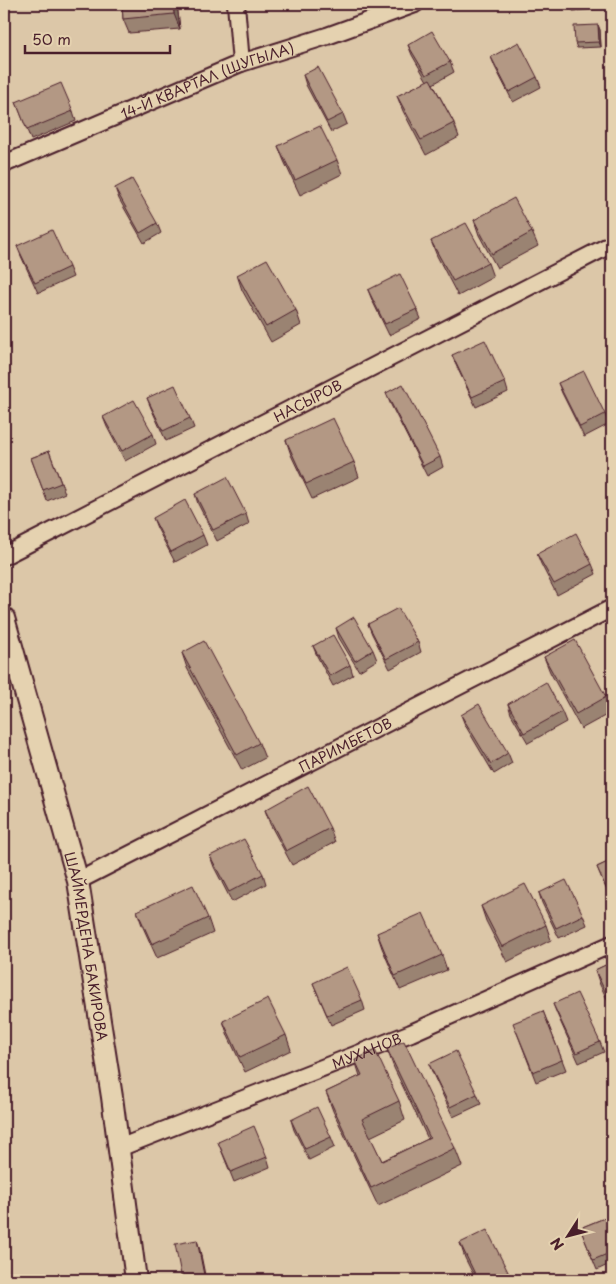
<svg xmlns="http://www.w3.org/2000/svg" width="616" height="1284" font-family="'Playpen Sans',sans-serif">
<rect width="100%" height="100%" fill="#dcc7a8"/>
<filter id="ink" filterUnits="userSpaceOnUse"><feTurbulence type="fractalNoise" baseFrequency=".02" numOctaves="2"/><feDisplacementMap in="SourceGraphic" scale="10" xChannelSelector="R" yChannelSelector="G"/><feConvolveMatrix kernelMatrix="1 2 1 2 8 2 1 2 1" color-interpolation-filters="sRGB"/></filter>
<g filter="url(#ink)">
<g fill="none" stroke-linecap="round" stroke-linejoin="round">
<g stroke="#4a1f2b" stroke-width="20">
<g id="minor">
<path d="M236,4l5,59"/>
<path id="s1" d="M4,164l237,-101 86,-27 88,-32"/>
<path id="s2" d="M4,556l608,-312"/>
<path id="s3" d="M78,881l534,-273"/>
<path id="s4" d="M119,1148l292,-115 201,-89"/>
</g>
</g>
<g stroke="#4a1f2b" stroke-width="24">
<g id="tertiary">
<path id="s5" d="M4,618l74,263 34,216 24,183"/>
</g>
</g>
<use href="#minor" stroke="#e5d2b0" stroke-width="16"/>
<use href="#tertiary" stroke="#e5d2b0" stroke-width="20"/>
</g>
<path fill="#9a8372" stroke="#4a1f2b" d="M122,4h55l3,25 -51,4 -6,-14z
M571,4h41v4l-39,3z
M598,25l2,5 1,17 -24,1 -2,-5z
M408,45l42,17 4,10 -21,12 21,39 5,14 -33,18 -23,-44 -6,-15 30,-15 -15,-26z
M491,57l46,20 4,10 -28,15 -18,-35z
M303,75l40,39 4,10 -16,8 -25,-47z
M16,102l57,9 3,10 -45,19z
M278,146l59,14 5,14 -42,21 -16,-34z
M115,188l42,35 4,10 -17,10 -25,-44z
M474,220l58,12 6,14 -41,22 -18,-33z
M431,241l57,22 5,14 -35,19 -21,-40z
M17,246l52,21 4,10 -35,16 -17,-37z
M237,275l59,35 5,15 -30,17 -29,-52z
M368,290l49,19 4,10 -32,16 -17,-35z
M452,355l53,27 3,10 -32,15 -20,-42z
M558,383l47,31 4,10 -25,13 -22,-44z
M386,393l54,64 3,10 -16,9 -37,-73z
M147,398l43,20 4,10 -28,13 -15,-33z
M103,417l50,17 3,10 -31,17 -18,-34z
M286,440l68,22 5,15 -47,22 -21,-44z
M49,451l16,42 -18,8 -16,-43z
M195,494l51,20 3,10 -32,17 -19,-37z
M153,518l50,17 4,10 -32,17 -18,-34z
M537,554l55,10 4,10 -39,21 -16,-31z
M368,624l50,18 3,10 -31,17 -18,-35z
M336,628l37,22 4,10 -18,11 -20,-33z
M313,646l37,19 3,10 -20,11 -16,-30z
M182,653l77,90 6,15 -23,12 -55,-102z
M544,657l62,40 6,15 -31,17 -31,-57z
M508,704l54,8 4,10 -38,21 -17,-29z
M461,715l47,38 4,10 -18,11 -29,-49z
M265,810l65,18 5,14 -43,23 -22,-41z
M210,856l53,18 3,10 -34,18 -18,-35z
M612,860v43l-15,-36z
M539,893l44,22 4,10 -28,13 -17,-35z
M481,906l65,19 5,15 -44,22 -21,-41z
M137,911l71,7 5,15 -56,25 -15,-33z
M377,933l65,22 5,15 -47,20 -18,-42z
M612,962v47l-12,-24 -5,-15z
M313,983l49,17 3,10 -34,15z
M553,1004l47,38 4,10 -25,11 -22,-49z
M543,1011l23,59 -30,12 -19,-49z
M223,1021l63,14 5,15 -46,22 -17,-36z
M387,1049l68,99 7,18 -84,40 -45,-95 -7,-19 34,-16 -5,-16 44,41 6,19 -35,17 12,24 46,-22 -34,-71z
M429,1064l48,30 4,10 -28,13 -20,-43z
M291,1120l40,17 4,10 -26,13 -15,-30z
M218,1142l49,15 3,10 -36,15z
M612,1215v48l-15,7 -17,-42z
M460,1243l52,37h-36l-11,-22z"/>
<path fill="#7d6a5c" stroke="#4a1f2b" d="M173,4h4l3,25 -6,-15z
M598,25l2,5 1,17 -2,-5z
M197,1240l3,10 6,30h-1z"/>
<path fill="#b39884" stroke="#4a1f2b" d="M122,4h51l1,10 -51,5z
M598,25l1,17 -24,1 -1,-17z
M432,31l18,31 -24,13 -18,-30z
M519,42l18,35 -28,15 -18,-35z
M318,67l25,47 -16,8 -24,-47z
M430,79l24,44 -33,17 -24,-44z
M61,83l12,28 -46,19 -11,-28z
M320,126l17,34 -42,20 -17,-34z
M132,179l25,44 -17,10 -25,-45z
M514,198l18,34 -40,22 -18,-34z
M466,223l22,40 -35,18 -22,-40z
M52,230l17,37 -34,16 -18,-37z
M267,259l29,51 -30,17 -29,-52z
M400,274l17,35 -32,15 -17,-34z
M485,340l20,42 -33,15 -20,-42z
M584,371l21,43 -25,13 -22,-44z
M403,384l37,73 -17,9 -37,-73z
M175,385l15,33 -27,13 -16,-33z
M134,400l19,34 -31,17 -19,-34z
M333,418l21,44 -48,22 -20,-44z
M49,451l12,32 -18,7 -12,-32z
M227,477l19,37 -33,16 -18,-36z
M185,500l18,35 -32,17 -18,-34z
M612,532v8l-3,-6z
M576,533l16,31 -38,20 -17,-30z
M398,608l20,34 -32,17 -18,-35z
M354,617l19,33 -18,11 -19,-33z
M333,635l17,30 -20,11 -17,-30z
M575,640l31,57 -30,17 -32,-57z
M204,641l55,102 -22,12 -55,-102z
M546,682l16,30 -38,21 -16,-29z
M479,704l29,49 -17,11 -30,-49z
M308,786l22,42 -44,23 -21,-41z
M244,839l19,35 -34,18 -19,-36z
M612,860v41l-15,-34z
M566,880l17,35 -27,13 -17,-35z
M525,884l21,41 -44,22 -21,-41z
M193,885l15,33 -56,26 -15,-33z
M423,913l19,42 -47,21 -18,-43z
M612,962v44l-17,-36z
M347,967l15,33 -35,15 -14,-32z
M577,993l23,49 -24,11 -23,-49z
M268,999l18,36 -46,22 -17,-36z
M543,1011l19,49 -29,12 -20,-49z
M404,1041l51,107 -84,40 -45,-96 36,-17 -7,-15 20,-10 24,51 -37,18 20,42 48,-23 -43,-89z
M456,1051l21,43 -27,13 -21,-43z
M317,1107l14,30 -26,12 -14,-29z
M254,1126l13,31 -36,15 -13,-30z
M612,1215v37l-19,8 -13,-32z
M487,1230l25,50h-34l-18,-37z
M197,1240l8,40h-23l-7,-36z"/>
</g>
<g text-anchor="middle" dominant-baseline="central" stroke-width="4" stroke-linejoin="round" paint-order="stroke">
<g font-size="14" fill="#4a1f2b" stroke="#e5d2b0">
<text stroke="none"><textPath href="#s1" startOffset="220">14-Й КВАРТАЛ (ШУГЫЛА)</textPath></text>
<text stroke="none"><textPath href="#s2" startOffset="341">НАСЫРОВ</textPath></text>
<text stroke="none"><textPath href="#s3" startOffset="300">ПАРИМБЕТОВ</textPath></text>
<text stroke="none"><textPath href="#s5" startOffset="339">ШАЙМЕРДЕНА БАКИРОВА</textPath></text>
<text stroke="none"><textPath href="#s4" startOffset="266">МУХАНОВ</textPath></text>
</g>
</g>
<rect width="616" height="1284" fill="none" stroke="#e5d2b0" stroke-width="20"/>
<rect x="10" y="10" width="596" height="1264" fill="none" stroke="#4a1f2b" stroke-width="2" filter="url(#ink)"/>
<g transform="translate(568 1236) rotate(234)" stroke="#e5d2b0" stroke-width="4" paint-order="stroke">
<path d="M0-4L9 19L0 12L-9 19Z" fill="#4a1f2b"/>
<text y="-8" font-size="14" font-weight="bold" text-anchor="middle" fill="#4a1f2b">N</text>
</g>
<path d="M25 45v8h145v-8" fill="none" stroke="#4a1f2b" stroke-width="2.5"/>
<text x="32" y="45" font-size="15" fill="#4a1f2b" stroke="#e5d2b0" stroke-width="4" paint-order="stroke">50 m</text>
</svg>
